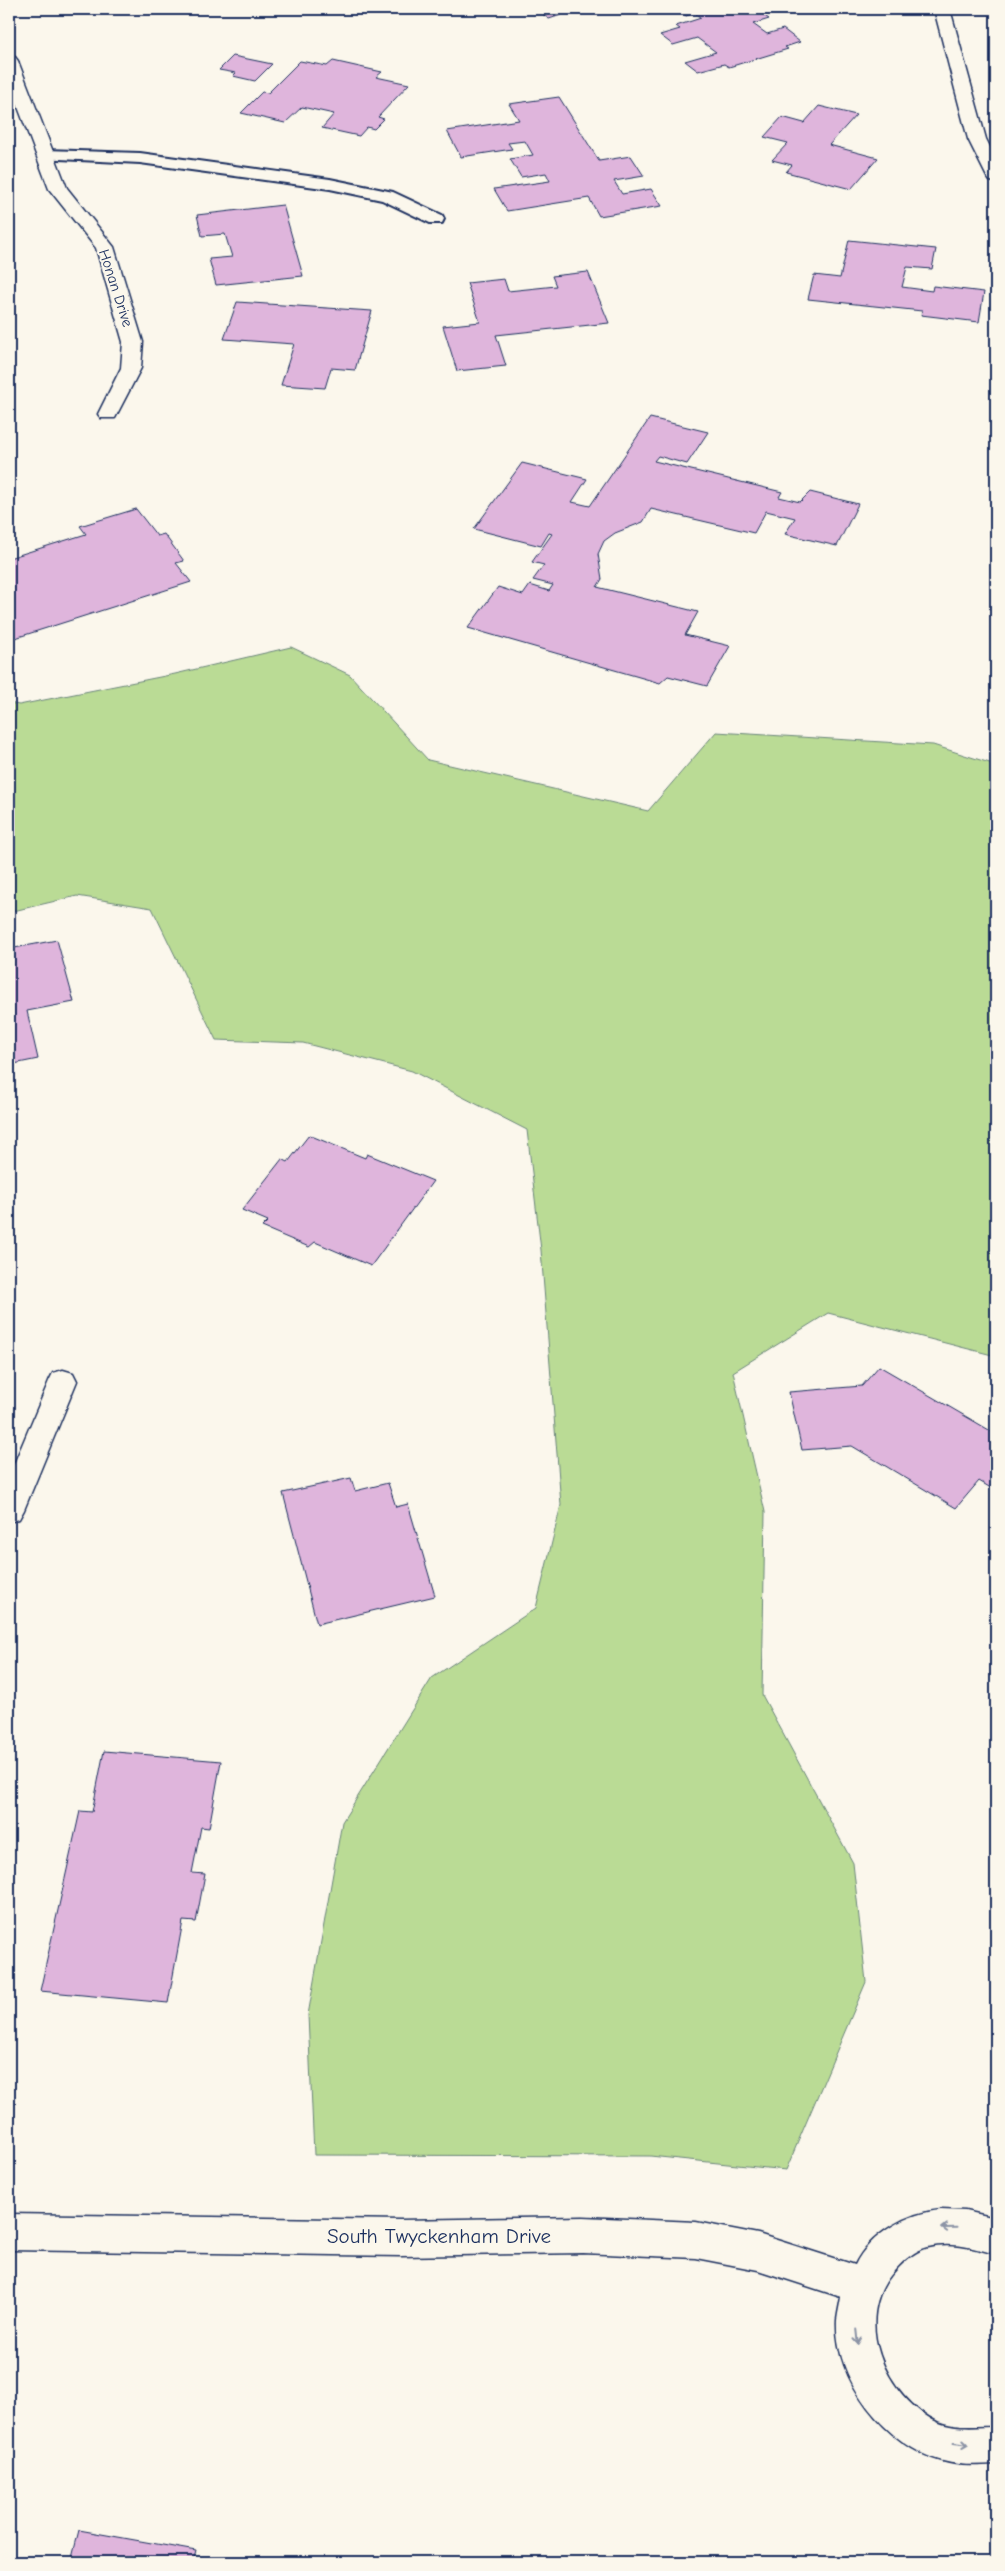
<svg xmlns="http://www.w3.org/2000/svg" width="1005" height="2571" font-family="'Comic Neue',sans-serif">
<rect width="100%" height="100%" fill="#fbf7ec"/>
<filter id="ink" filterUnits="userSpaceOnUse"><feTurbulence type="fractalNoise" baseFrequency=".02" numOctaves="2"/><feDisplacementMap in="SourceGraphic" scale="10" xChannelSelector="R" yChannelSelector="G"/><feConvolveMatrix kernelMatrix="1 2 1 2 8 2 1 2 1" color-interpolation-filters="sRGB"/></filter>
<g filter="url(#ink)">
<path fill="#badb95" stroke="#6a857a" d="M291,647l59,28 78,85 220,51 68,-79 217,13 63,20v591l-168,-43 -95,59 32,140 -3,183 91,168 13,119 -80,188 -136,-14 -336,-1 -6,-140 34,-193 90,-144 104,-70 25,-103 -20,-255 -14,-120 -115,-59 -109,-28 -87,-3 -64,-132 -75,-12 -68,16v-209l10,2 156,-31z"/>
<path fill="#dfb5dc" stroke="#1b2f5e" d="M536,9h33l4,2 -24,8z
M669,9l70,2 16,-2 14,10 -16,5 14,10 16,-5 17,13 -15,5 3,2 -59,18 -5,-3 -26,7 -13,-10 31,-9 -19,-14 -24,7 -13,-10 20,-6 -4,-3 25,-8 -6,-5 -9,3 -5,-4 -6,1z
M233,56l39,8 -17,17 -22,-5 3,-3 -17,-3z
M300,61l27,5 6,-5 49,11 -6,5 33,7 -31,33 6,2 -10,10 -7,-2 -8,9 -37,-8 12,-14 -32,-7 -17,16 -44,-10 21,-21 6,1z
M559,97l40,64 32,-5 13,20 -30,5 8,13 29,-5 11,17 -63,10 -10,-18 -82,13 -13,-22 56,-8 -4,-8 -25,4 -11,-18 23,-4 -8,-14 -17,2 4,6 -51,8 -14,-26 72,-11 -10,-16z
M819,106l37,9 -27,30 49,13 -27,31 -65,-17 6,-7 -20,-5 16,-17 -24,-6 18,-20 22,6z
M283,205l20,71 -87,9 -7,-26 23,-2 -7,-23 -23,2 -5,-21z
M849,240l87,9 -4,20 -25,-2 -5,20 30,4 1,-5 51,6 -5,30 -58,-7 1,-4 -114,-12 6,-24 26,3z
M588,272l21,51 -113,12 10,31 -49,5 -14,-45 37,-4 -13,-39 37,-4 4,12 48,-5 -4,-10z
M237,302l135,9 -17,59 -24,-2 -6,20 -44,-3 13,-41 -70,-5z
M650,418l58,14 -21,32 -29,-8 -4,5 128,31 -3,5 21,5 10,-10 48,12 -21,42 -52,-12 10,-16 -29,-7 -12,22 -103,-24 -8,13 -28,11 -11,8 -6,13 4,25 -5,8 101,25 -13,23 45,11 -23,40 -39,-10 -8,7 -192,-55 30,-41 25,8 7,-10 19,6 4,-6 -20,-5 11,-15 -12,-3 20,-28 -3,-1 -8,13 -67,-17 48,-66 65,16 -15,23 18,4z
M136,509l21,27 7,-2 20,27 -8,2 15,19 -182,58v-82l77,-24 -6,-8z
M57,940l17,62 -47,9 11,48 -29,6v-116z
M309,1135l56,23 2,-4 66,27 -62,85 -56,-24 -6,5 -47,-20 6,-6 -26,-11 40,-51 6,3z
M879,1366l117,68v57l-17,-10 -23,27 -104,-62 -50,4 -13,-58 73,-6z
M351,1478l4,13 33,-8 8,24 12,-3 27,92 -118,28 -34,-131z
M104,1751l117,10 -12,67 -8,-1 -9,46 13,1 -9,48 -13,-1 -15,82 -128,-12 40,-180 12,1z
M79,2530l117,21 -3,11h-122z"/>
<g fill="none" stroke-linecap="round" stroke-linejoin="round">
<g stroke="#1b2f5e" stroke-width="4">
<path id="service" d="M45,150l95,3 190,26 63,13 49,23 2,4 -2,4h-12l-48,-23 -52,-11 -190,-26 -101,-5 -2,-3z"/>
</g>
<g stroke="#1b2f5e" stroke-width="3">
<path id="minor" d="M934,9h16l36,130 10,20v23l-6,-1 -3,-4 -19,-38z
M9,56l6,1 3,4 49,127 47,59 29,95 -2,26 -26,50h-14l-3,-4 23,-46 2,-26 -27,-94 -47,-59 -40,-106z
M63,1370l10,3 4,8 -53,129 -5,9 -10,3v-46l40,-95 4,-8z
M941,2210l24,1 31,7v36c-22,-6 -45,-13 -68,-7 -13,3 -24,13 -33,23 -45,48 -10,128 44,153 17,7 40,4 57,4v37c-18,1 -36,2 -53,-3 -57,-15 -109,-82 -106,-141 1,-8 3,-16 4,-23l-83,-27 -62,-12 -113,-5 -182,3 -392,-6v-36l392,6 182,-3 113,5 62,12 97,31c15,-31 52,-52 86,-55z"/>
</g>
<use href="#service" fill="#fbf7ec" fill-rule="evenodd"/>
<use href="#minor" fill="#fbf7ec" fill-rule="evenodd"/>
</g>
<defs><path id="oneway-shaft" d="M-6 0H5M1.5-3L5.5 0L1.5 3" fill="none" stroke-width="1.6" stroke-linecap="round" stroke-linejoin="round" transform="scale(1.25)"/></defs>
<g stroke="#8b93a5">
<use href="#oneway-shaft" transform="translate(949 2228) rotate(179)"/>
<use href="#oneway-shaft" transform="translate(857 2337) rotate(84)"/>
<use href="#oneway-shaft" transform="translate(961 2444) rotate(7)"/>
</g>
</g>
<g text-anchor="middle" dominant-baseline="central" stroke-width="4" stroke-linejoin="round" paint-order="stroke">
<g font-size="15" fill="#1b2f5e" stroke="#fbf7ec">
<text transform="translate(116 288) rotate(72)">Honan Drive</text>
</g>
<g font-size="21" fill="#1b2f5e" stroke="#fbf7ec">
<text x="439" y="2236">South Twyckenham Drive</text>
</g>
</g>
<rect width="1005" height="2571" fill="none" stroke="#fbf7ec" stroke-width="30"/>
<rect x="15" y="15" width="975" height="2541" fill="none" stroke="#1b2f5e" stroke-width="2" filter="url(#ink)"/>
</svg>
